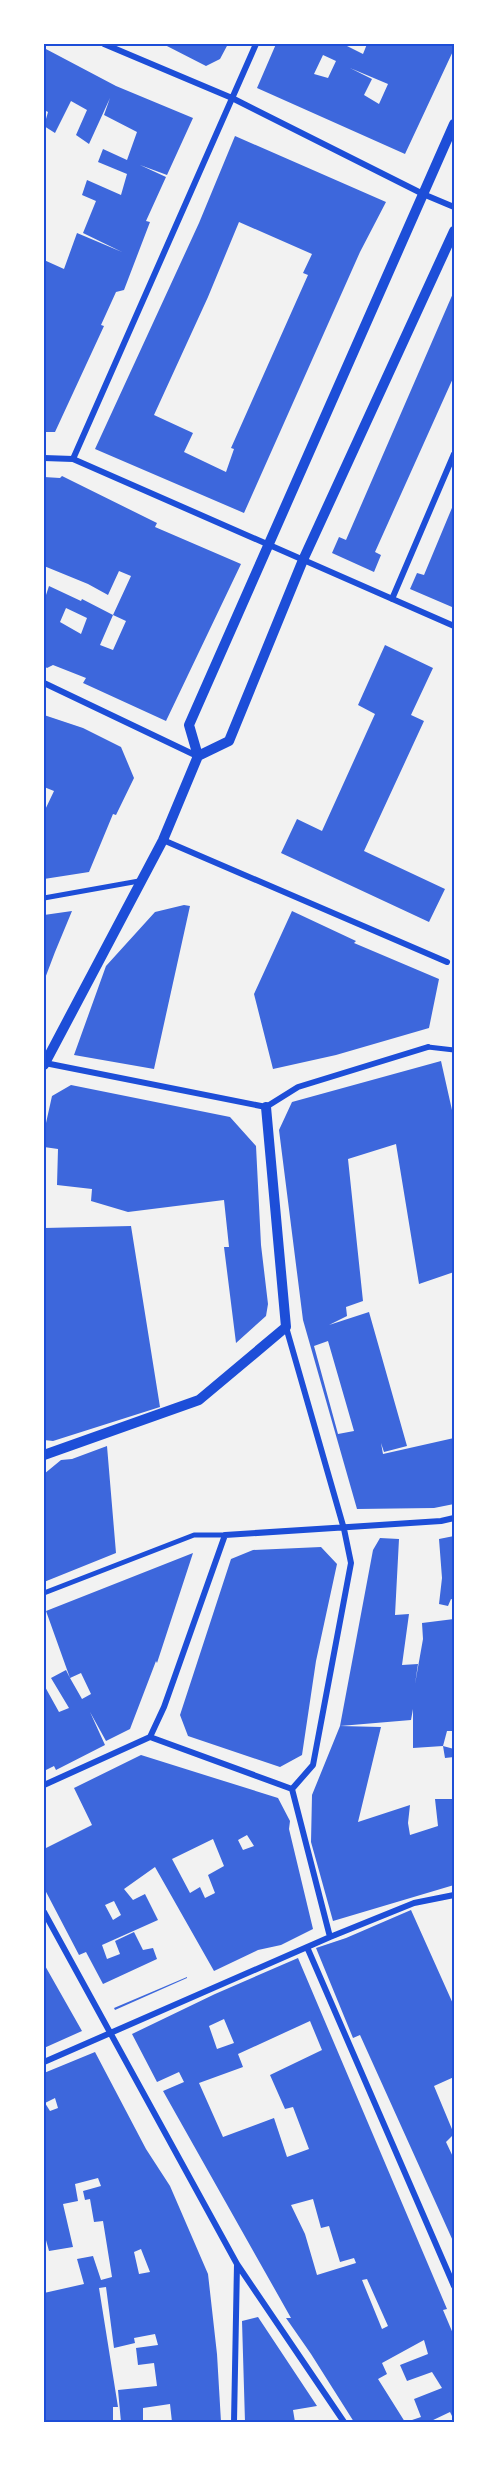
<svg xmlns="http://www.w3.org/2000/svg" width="498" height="2466" font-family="'Roboto Condensed',sans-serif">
<rect width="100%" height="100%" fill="#f2f2f2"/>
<path fill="#3d67dc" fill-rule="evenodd" d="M163,44h65l-8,15 -14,7z
M276,44h72l-1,2 16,8 4,-10h87v5l-49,105 -148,-66zM323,55l13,6 -8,17 -14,-4zM350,68l38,16 -9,20 -15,-9 8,-16z
M44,48l72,38 77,32 -26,57 -27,-10 26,12 -20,44 4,1 -26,68 -8,2 -15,33 3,1 -49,106h-11v-172l20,9 13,-36 45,19 -39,-19 13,-32 -14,-6 5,-15 34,15 6,-21 -29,-12 5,-13 24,11 10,-28 -33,-17 6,-17 -21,46 -13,-9 11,-25 -16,-9 -16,32 -11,-7 4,-14 -4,-2z
M235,136l151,66 -26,50 -116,261 -149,-64 104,-226zM239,222l73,32 -9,19 5,2 -77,173 3,1 -8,23 -42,-20 9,-19 -39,-18 54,-118z
M454,291v85l-79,176 6,3 -7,17 -42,-19 7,-16 7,3z
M62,476l95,47 -2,4 86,37 -75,157 -83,-38 3,-5 -33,-13 -6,3 -3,-2v-65l5,-15 32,15 1,-2 31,16 -13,30 13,5 13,-29 -13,-6 18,-39 -12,-5 -11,24 -20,-11 -44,-18v-89l16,1zM66,608l21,10 -6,16 -21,-12z
M454,503v100l-2,4 -42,-18 7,-16 7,2z
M385,645l48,23 -22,47 13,6 -60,130 81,38 -16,33 -148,-69 16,-34 25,12 53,-117 -17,-9z
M44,715l39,13 38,19 13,31 -18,37 -3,-1 -24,58 -45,7v-67l10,-21 -10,-4z
M184,905l6,1 -36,163 -80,-14 32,-89 49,-54z
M72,911l-17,41 -11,29v-66z
M292,911l64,30 -2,2 85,36 -10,49 -93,27 -63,14 -19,-75z
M441,1061l13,58v153l-35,12 -23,-140 -48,15 15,142 -17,6 1,9 -18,9 40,-13 38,134 -23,6 -3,-9 2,11 71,-16v66l-20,4 -77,1 -54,-189 -24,-190 13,-28zM328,1341l26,90 -16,3 -24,-88z
M71,1085l159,32 26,29 5,99 7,59 -2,12 -30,27 -12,-96h5l-5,-47 -96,12 -37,-11 1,-12 -35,-4 1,-36 -14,-2v-15l8,-36z
M131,1226l29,181 -107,34 -9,-1v-212z
M107,1446l9,107 -72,29v-108l17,-14 11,-1z
M454,1536v64l-3,-1 -3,7 -9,-2 3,-26 -3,-39z
M380,1538l19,1 -4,76 14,-1 -7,51 16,-1 -3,20 8,-45 -1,-16 32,-4v112h-7l-4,15 -30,2v-39l-2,11 -71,6 33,-176z
M321,1547l16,17 -21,97 -14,94 -22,12 -92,-31 -8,-21 51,-156 22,-9z
M193,1553l-36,110 -1,-2 -26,68 -24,12 -16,-29 15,33 -49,25 -2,-4 -10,5v-19l2,-1 -2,-5v-61l15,27 10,-4 -18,-30 15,-8 4,8 -24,-67zM81,1673l10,21 -9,5 -12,-21z
M340,1726l41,1 -23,95 52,-17 -2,18 2,12 28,-9 -3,-27h19v86l-121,36 -22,-79 1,-47z
M443,1746l11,3v8l-9,1z
M141,1755l137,43 12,23 -1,8 24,100 -32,16 -23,5 -44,21 -59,-104 -31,22 9,11 12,-6 13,26 -56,25 5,14 13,-5 -5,-13 19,-9 9,18 10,-2 4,11 -54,25 -17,-32 -7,3 -35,-67v-39l48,-24 -18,-37zM247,1835l7,11 -11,4 -5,-10zM213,1839l11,27 -16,9 7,18 -10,5 -5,-11 -10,6 -18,-34zM114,1901l7,14 -8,5 -8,-15z
M411,1910l43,96v71l-20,9 20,48 -8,8 8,17v81l-1,1 -93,-206 -7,3 -37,-90 30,-10z
M298,1958l149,351 -4,1 11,26v84l-4,-8 -21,10h-23l15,-5 -7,-18 28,-11 -10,-16 -25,9 -7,-16 28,-11 -4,-14 -42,23 5,11 -9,5 27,43h-51l-43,-68 -25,-36h5l-128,-227 21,-9 -5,-10 -22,10 -25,-48 83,-40zM224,2019l10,24 -17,6 -8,-23zM310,2021l12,29 -52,25 15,34 8,-2 16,42 -22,8 -13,-39 -51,19 -24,-54 44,-16 -5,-13zM313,2199l8,29 8,-2 11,36 14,-4 2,5 -39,12 -12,-41 -14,-29zM367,2279l21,47 -6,3 -20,-49z
M44,1964l38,67 -38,17z
M187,1977v1l-72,32 -1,-2z
M95,2052l51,97 24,37 38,88 9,80 4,68h-49l-2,-18 -27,4v14h-22l-3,-32 39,-4 -3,-23 -16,2 -2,-17 22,-3 -3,-11 -21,4 1,5 -21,5 -8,-61 -7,1 19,119h-5v15h-69v-129l40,-9 -7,-25 16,-3 8,24 11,-3 -9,-56 -9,1 -4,-23 -5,1 -2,-9 18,-5 -3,-8 -23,6 3,17 -15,3 10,43 -24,4 -5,-18v-160zM55,2098l3,10 -8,3 -5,-8zM141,2249l9,23 -11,2 -5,-22z
M258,2317l59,89 -24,4 2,12h-50l-3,-101z"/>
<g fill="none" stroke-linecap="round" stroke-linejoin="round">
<path stroke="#1d4ed8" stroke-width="5" d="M44,898l95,-17
M428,1047l26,3
M44,1593l150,-58h31"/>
<path stroke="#1d4ed8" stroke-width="6" d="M104,44l128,54 191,96 31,13
M44,458l29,1 381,167
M73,459l183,-415
M392,599l62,-145
M44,683l153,73
M163,840l284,122
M45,1063l221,44 32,-20 130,-40
M286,1327l58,202 7,34 -38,202 -21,24 38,148
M150,1737l142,52
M44,1785l106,-48 14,-30 61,-172 216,-14 13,-3
M44,1912l193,352 107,158
M307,1947l147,339
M44,2062l286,-125 84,-34 40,-8
M234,2422l3,-158"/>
<path stroke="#1d4ed8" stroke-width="10" d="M198,756l31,-15 74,-181 151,-329
M44,1065l119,-225 35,-84 -9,-31 265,-601
M44,1455l155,-55 87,-73 -20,-220"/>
</g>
<rect width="498" height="2466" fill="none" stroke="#ffffff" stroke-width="90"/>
<rect x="45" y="45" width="408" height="2376" fill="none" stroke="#1d4ed8" stroke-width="2"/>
</svg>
